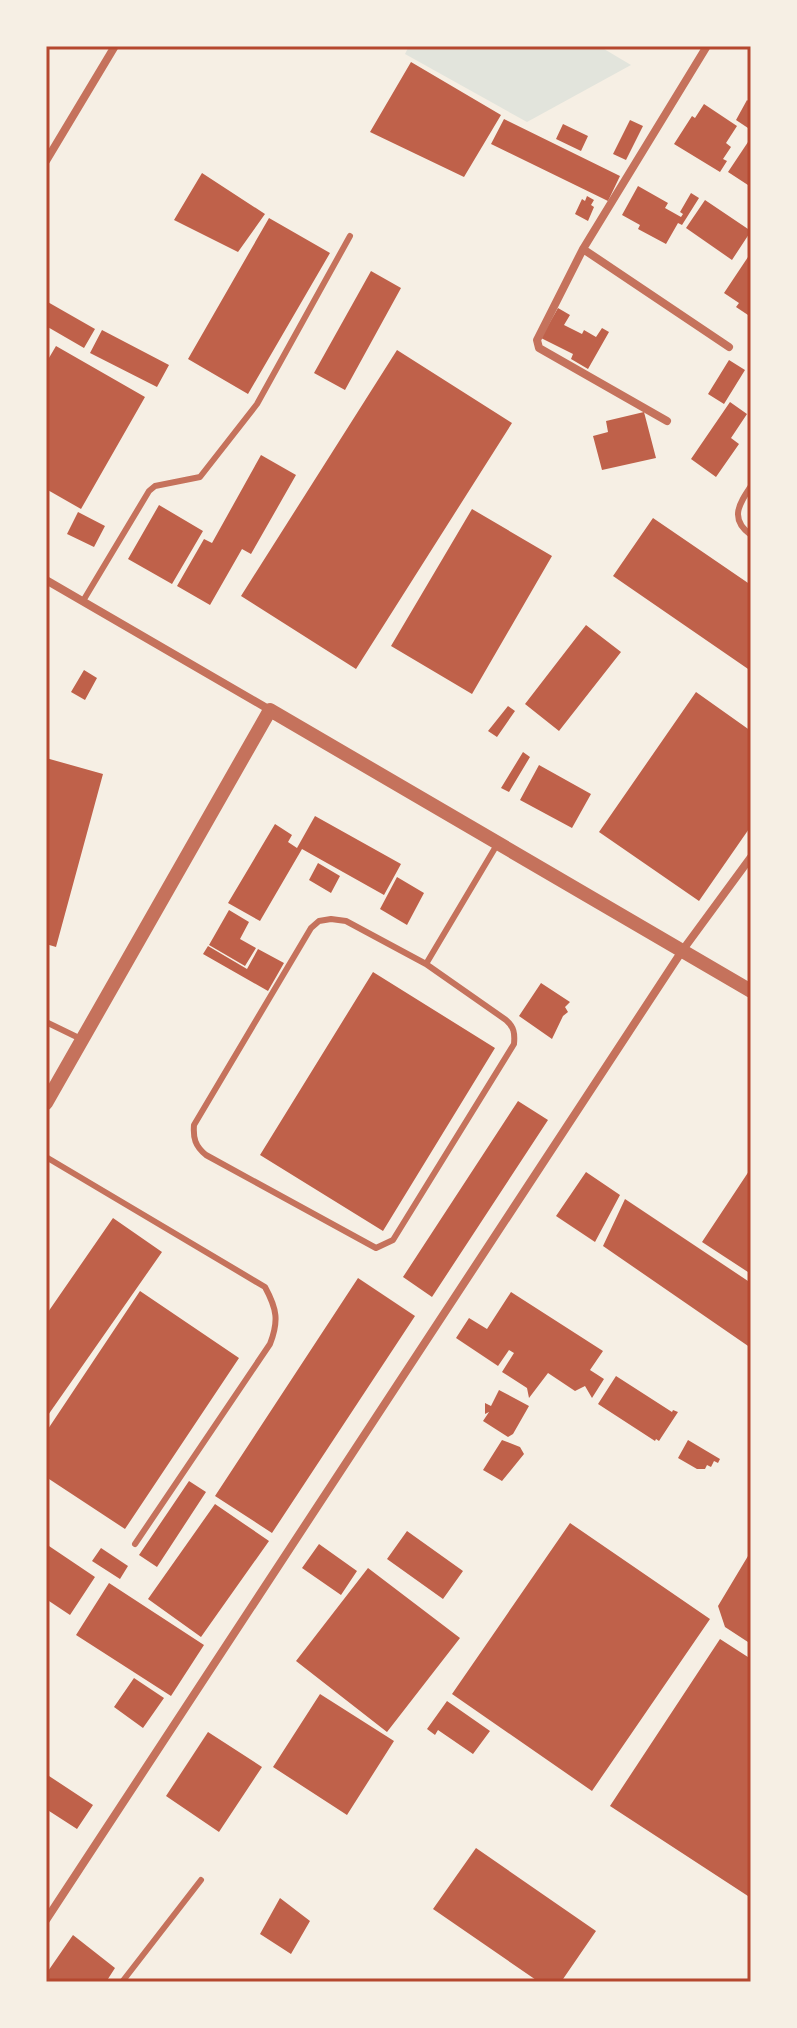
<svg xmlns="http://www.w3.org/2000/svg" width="797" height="2028" font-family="'Noto Serif',serif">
<rect width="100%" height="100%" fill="#f6efe4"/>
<path fill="#e2e4dc" d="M409,46h190l32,19 -104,57 -122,-68z"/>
<path fill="#bf614a" d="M411,62l90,53 -37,62 -94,-45z
M747,100l4,3v27l-15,-10z
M704,104l33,22 -11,17 5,4 -8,12 4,2 -7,11 -46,-28 18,-28 3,2z
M504,119l116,57 -12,25 -117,-57z
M630,120l13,6 -17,34 -13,-6z
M563,124l25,12 -7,15 -25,-12z
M748,142l3,2v43l-23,-15z
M202,173l63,41 -27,38 -64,-32z
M638,186l30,17 -3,5 16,9 2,-3 -3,-2 11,-19 8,5 -17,27 -4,-2 -12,21 -28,-15 2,-4 -18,-10z
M587,196l7,4 -3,5 3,2 -6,14 -13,-7 7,-15 3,2z
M705,200l46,31 -19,29 -46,-32z
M269,218l61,35 -82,141 -60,-35z
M748,257l3,2v58l-15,-10 3,-4 -15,-10z
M371,271l30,17 -56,102 -31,-17z
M46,301l49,28 -11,19 -38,-22z
M558,308l12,7 -6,10 18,9 2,-4 12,7 6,-9 7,4 -21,37 -17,-10 2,-5 -32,-16z
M102,330l67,35 -12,22 -67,-34z
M56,346l89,51 -64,112 -35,-20v-126z
M397,350l115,73 -156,246 -115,-73z
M729,360l16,10 -21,34 -16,-10z
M730,402l17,12 -16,24 8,6 -23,33 -25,-18z
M644,412l12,46 -54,12 -9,-34 15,-4 -2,-11z
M261,455l35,20 -45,79 -9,-5 -32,56 -33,-19 27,-47 8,4z
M159,505l44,26 -31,53 -44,-25z
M472,509l80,47 -80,138 -81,-48z
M78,512l27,14 -11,21 -27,-13z
M653,518l98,67v86l-138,-95z
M586,625l35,27 -62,79 -34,-27z
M84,670l13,8 -12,22 -14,-8z
M696,692l55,39v95l-52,75 -100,-69z
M508,706l7,5 -18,26 -9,-6z
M523,752l7,5 -21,35 -8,-4z
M46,758l57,16 -47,173 -10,-3z
M539,765l52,29 -19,34 -52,-28z
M315,816l86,48 -17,31 -82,-46 -42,72 -32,-18 47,-79 17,11 -4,7 9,6z
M318,863l22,13 -9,17 -22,-13z
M397,877l27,16 -17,32 -27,-16z
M229,910l20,12 -9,17 16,9 -11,18 -36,-21z
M208,946l39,23 11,-20 26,14 -16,28 -65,-37z
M373,972l122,76 -112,183 -123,-76z
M541,983l29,19 -5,5 3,5 -5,4 -11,23 -33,-23z
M518,1101l30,19 -116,177 -29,-20z
M751,1168v106l-49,-32z
M586,1172l34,23 -25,47 -39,-26z
M625,1199l126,84v65l-148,-102z
M113,1218l49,34 -116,166v-103z
M358,1278l57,38 -143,217 -57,-37z
M140,1291l99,67 -114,171 -79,-52v-45z
M511,1292l92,59 -13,19 14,9 -12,19 -7,-12 -10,5 -27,-18 -19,25 -2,-10 -25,-16 12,-19 -5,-3 -11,16 -42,-28 13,-20 18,11z
M616,1376l56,36 1,-2 5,2 -19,29 -3,-2 -1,2 -57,-37z
M499,1390l30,16 -16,28 -5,3 -25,-16 6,-9 -4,2v-11l6,3z
M502,1440l18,7 4,7 -22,27 -19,-11z
M688,1440l32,19 -2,4 -4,-2 -3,6 -4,-2 -2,4h-8l-19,-11z
M189,1481l17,11 -49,75 -18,-12z
M215,1504l54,37 -68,96 -53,-38z
M570,1523l140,96 -118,172 -140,-97z
M407,1531l56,40 -20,28 -56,-40z
M46,1544l49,33 -25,38 -24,-16z
M319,1544l38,27 -16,24 -39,-27z
M101,1548l27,18 -8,13 -28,-18z
M751,1551v93l-26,-17 -7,-21z
M368,1568l92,70 -73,94 -91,-71z
M109,1583l95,62 -33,51 -95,-61z
M720,1639l31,20v239l-141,-92z
M134,1678l30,20 -21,30 -29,-21z
M320,1694l74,47 -47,74 -74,-48z
M447,1701l43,30 -17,23 -35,-24 -3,5 -8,-6z
M208,1732l54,35 -43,65 -53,-36z
M46,1774l47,31 -16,24 -31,-20z
M476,1848l120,83 -35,51h-22l-106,-73z
M280,1898l30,23 -19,33 -31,-20z
M73,1935l42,33 -9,14h-60v-8z"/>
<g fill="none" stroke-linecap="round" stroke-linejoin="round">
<path stroke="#c5725c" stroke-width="6" d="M751,486c-12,18 -22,33 0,49
M83,601l66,-110 6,-5 45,-9 57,-73 93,-168
M331,919l15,2 80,43 80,56c8,7 9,13 8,24l-121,196 -17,8 -170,-93c-11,-9 -13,-17 -12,-30l117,-197 8,-7z
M426,964l72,-121
M46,1022l35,17
M46,1157l219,130c12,22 14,34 5,57l-135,200
M122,1982l79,-102"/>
<path stroke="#c5725c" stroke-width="8" d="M46,161l69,-115
M583,249l146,98
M667,421l-128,-73 -2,-8 46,-91 124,-203
M46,580l224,130
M46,1920l636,-969 69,-94"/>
<path stroke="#c5725c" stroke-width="14" d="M46,1103l224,-393 481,281"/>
</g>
<rect width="797" height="2028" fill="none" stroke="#f6efe4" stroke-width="96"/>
<rect x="48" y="48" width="701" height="1932" fill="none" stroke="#b5482f" stroke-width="3"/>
</svg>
